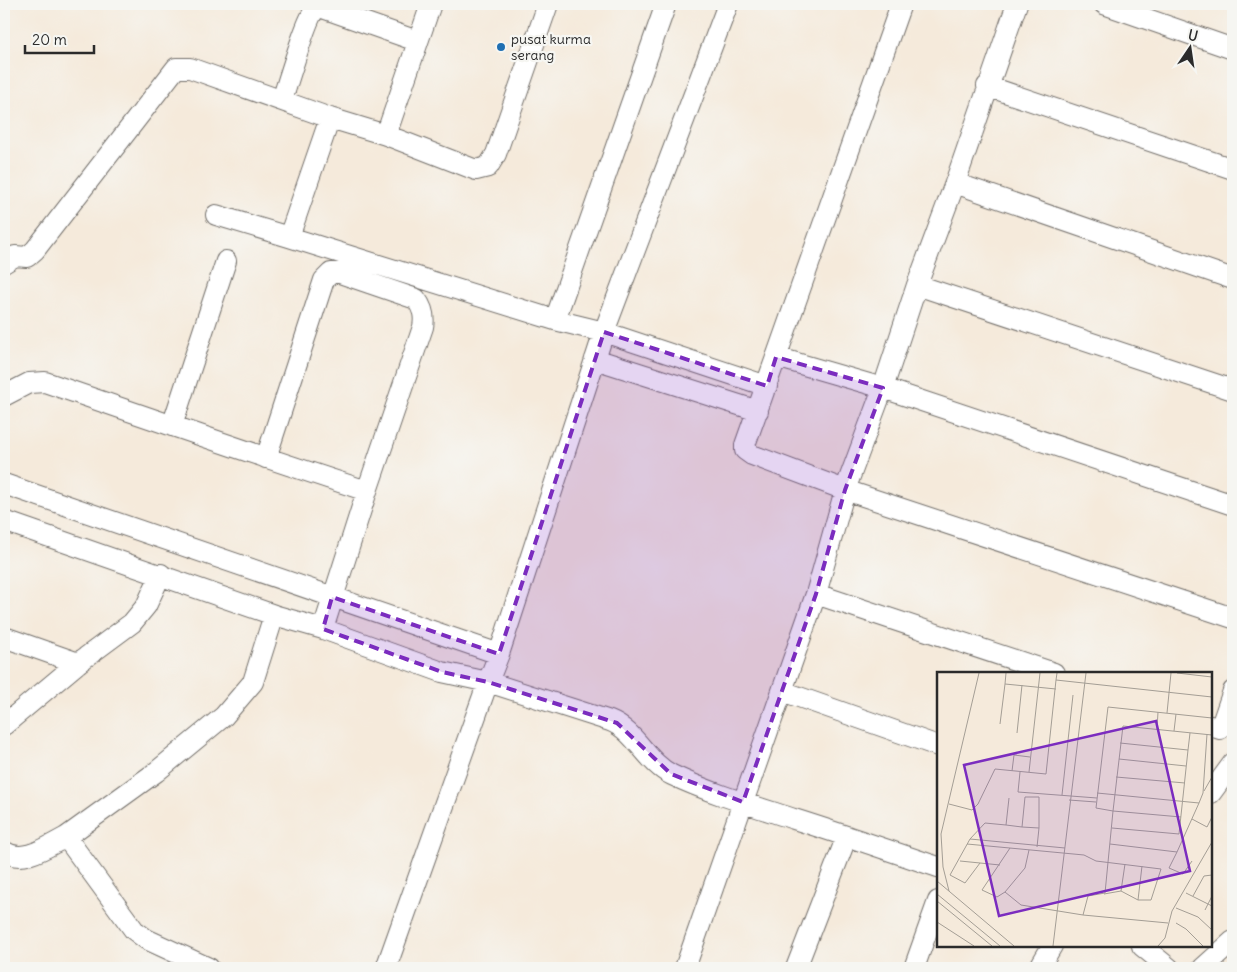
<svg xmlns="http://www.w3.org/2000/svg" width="1237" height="972" font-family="Delius,sans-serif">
<rect width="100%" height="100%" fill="#f6f6f2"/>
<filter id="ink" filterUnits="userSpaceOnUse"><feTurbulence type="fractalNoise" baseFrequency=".02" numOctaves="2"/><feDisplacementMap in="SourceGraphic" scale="10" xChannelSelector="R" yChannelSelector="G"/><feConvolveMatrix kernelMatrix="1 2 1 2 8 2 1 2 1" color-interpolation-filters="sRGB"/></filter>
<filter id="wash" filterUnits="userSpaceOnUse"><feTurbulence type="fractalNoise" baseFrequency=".0096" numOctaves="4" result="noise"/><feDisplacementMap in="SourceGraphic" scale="20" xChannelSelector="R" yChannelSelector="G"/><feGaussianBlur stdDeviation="1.12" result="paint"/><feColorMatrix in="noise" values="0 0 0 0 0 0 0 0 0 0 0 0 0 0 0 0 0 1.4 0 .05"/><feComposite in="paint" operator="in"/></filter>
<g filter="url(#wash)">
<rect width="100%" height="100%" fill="#f5eadb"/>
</g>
<g filter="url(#ink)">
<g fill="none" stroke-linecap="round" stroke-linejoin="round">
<g stroke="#726e69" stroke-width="22">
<path id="minor" d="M901,4l-156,441v5l7,5 93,35 38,-102 34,-103 38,-102 62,-179
M1104,4l129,45
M987,86l246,83
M282,100c5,-15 25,-83 33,-90 2,-1 5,-2 8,-2l94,33
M330,118l-41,119 266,83 49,12 163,54
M386,135l45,-131
M955,183l278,96
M216,215l73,22
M4,263l11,-7 12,1 8,-7 141,-182h14l140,50 56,17 90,35 12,-3 8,-13 52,-150
M917,285l316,105
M555,320l111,-316
M776,357l107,31 350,117
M595,359l163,52
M4,396l25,-13 16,-1c107,37 214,74 322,109l56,-164c2,-11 0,-19 -7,-28l-76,-26h-9l-7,7 -58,178
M172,426l54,-165
M4,484l495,170
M4,521l270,94 49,14 119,43 46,10 122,39c26,10 37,42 62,54 38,18 82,31 122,44 48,15 96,32 144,48
M816,594l238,79
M323,629l44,-138
M4,637l74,26
M782,691l156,55
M4,725l74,-62 54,-40 14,-17 15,-32
M1211,726l9,3 13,-38
M1211,793l22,-30
M4,851c19,14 44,-5 62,-14
M1142,946l27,22
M209,968l-63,-29 -12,-9 -68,-93 90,-65 68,-56 29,-34 21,-67
M386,968l102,-286 11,-28 105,-322 124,-328
M685,968l131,-374 29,-104 388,128
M796,968l51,-132
M914,968l24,-67
M1039,968l13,-22
M1203,968l30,-27"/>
</g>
<use href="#minor" stroke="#fff" stroke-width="20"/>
</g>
</g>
<path fill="#7b2cbf" fill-opacity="0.2" stroke="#7b2cbf" stroke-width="4" stroke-dasharray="10 6" stroke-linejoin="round" d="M604,332l163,54 9,-29 107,31 -38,102 -29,104 -73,208 -72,-28 -54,-51 -129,-41 -46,-10 -119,-43 9,-32 167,57z"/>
<circle fill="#1f6fb2" stroke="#f6f6f2" stroke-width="2" cx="501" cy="47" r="5"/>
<g text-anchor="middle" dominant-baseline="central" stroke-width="4.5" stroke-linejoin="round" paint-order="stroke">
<g font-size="14" fill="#2b2b2b" stroke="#f6f6f2" text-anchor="start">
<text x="511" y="39">pusat kurma<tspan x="511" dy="16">serang</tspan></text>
</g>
</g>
<g transform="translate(937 672)">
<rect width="275" height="275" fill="#f5eadb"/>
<path fill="none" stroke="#a49e95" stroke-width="1" d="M69,1l-1,11 51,5M120,1l-1,7 156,17M240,1l35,4M230,41l4,-40M275,46l-104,-11 -12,101 17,3 10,-85 89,9M63,52l5,-40M220,57l1,-17M237,59l2,-17M80,61l5,-48M183,71l68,7 2,-17M182,87l67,7M75,99l2,-16 16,2M83,100l-2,20 79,6M92,100l11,-99M179,105l69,6M267,119l8,-14M160,121l102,10 4,-10 4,-59M125,123l11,-100M132,128l27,2M12,132l23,6 6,-6 17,-35 51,5 10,-94M255,147l15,8 5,-10M69,153l3,-27M175,156l67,6 9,-84M33,167l15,-16 21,2 16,2 17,1v-31h-14l-3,30M30,172l117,11 12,6 65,8 -10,31h-13l-17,-9 -17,3M173,172l67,8 22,-49M100,175l2,-19M92,178l-4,18 -20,24 16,13 62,10 5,-19 17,-3 8,-82 68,6M240,180l-8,16 14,6 9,-13M23,189l40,4M43,191l-15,20 -15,-8 20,-36 95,9M0,209l77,65M12,219l-6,-24 -2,-33 38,-161M184,219l4,-27M68,220l-8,5 -15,-7 28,-42M249,221l26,13M0,222l63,52M256,224l11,-20 8,-1M201,228l4,-34M0,229l55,45M239,236l22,9 14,13M268,238l7,-14M146,243l85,8M0,250l37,24M239,251l10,6 17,17M116,274l33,-273M221,274l7,-8 7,-27 40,-69"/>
<path fill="#7b2cbf" fill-opacity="0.15" stroke="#7b2cbf" stroke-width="2.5" d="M219,49l34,150 -191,45 -35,-151z"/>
<rect width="275" height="275" fill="none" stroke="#2b2b2b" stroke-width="2.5"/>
</g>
<rect width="1237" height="972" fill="none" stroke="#f6f6f2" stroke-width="20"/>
<g transform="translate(1190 48) rotate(13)" stroke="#f6f6f2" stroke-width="4" paint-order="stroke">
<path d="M0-4L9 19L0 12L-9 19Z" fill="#2b2b2b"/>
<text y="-8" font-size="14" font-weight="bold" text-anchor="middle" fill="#2b2b2b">U</text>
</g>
<path d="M25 45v8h69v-8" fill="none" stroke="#2b2b2b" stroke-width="2.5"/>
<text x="32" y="45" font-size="15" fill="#2b2b2b" stroke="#f6f6f2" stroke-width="4" paint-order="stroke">20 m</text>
</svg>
